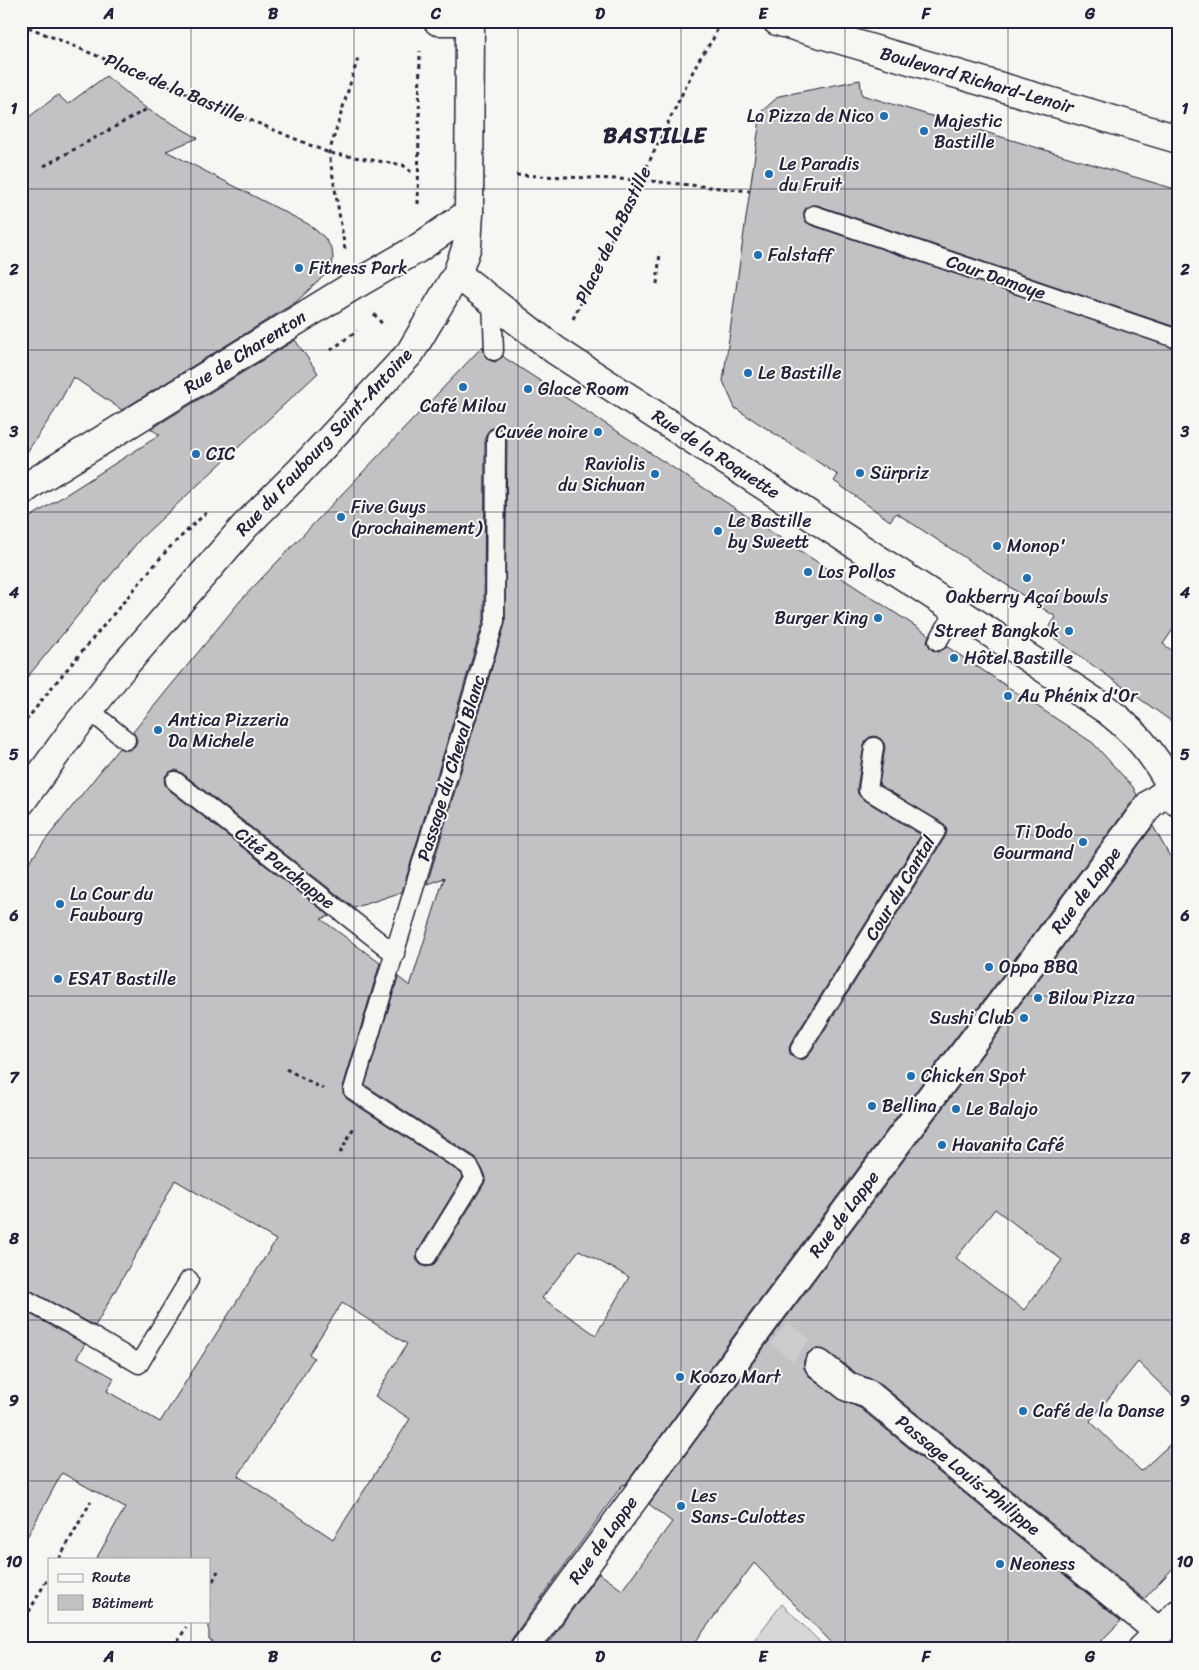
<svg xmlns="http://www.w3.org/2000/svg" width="1199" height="1670" font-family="Sriracha,sans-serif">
<rect width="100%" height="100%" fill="#f6f6f2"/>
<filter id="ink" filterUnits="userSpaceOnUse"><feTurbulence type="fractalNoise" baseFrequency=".02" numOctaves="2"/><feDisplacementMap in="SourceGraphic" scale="10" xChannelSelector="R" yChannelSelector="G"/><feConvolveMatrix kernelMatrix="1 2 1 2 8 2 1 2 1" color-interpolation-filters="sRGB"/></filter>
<g filter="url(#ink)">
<path fill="#d7d7d7" stroke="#7c7c89" d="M782,1604l45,45h-80z"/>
<path fill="#c2c2c4" stroke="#22223b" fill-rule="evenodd" d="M106,76l41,33 51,29 -32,13 142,73 16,13 8,12 1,9 -1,7 -5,8 -31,29 -174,108 -49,-33 -17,32 -35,52v-338l37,-28 10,9z
M860,80l2,15 316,95v138l-361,-123h-5l-5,2 -3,4v6l2,5 5,3 367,124v273l-15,22 15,11v71l-132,-94 10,-15 -160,-104 -6,8 -56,-40 4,-6 -103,-67 -12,-27 38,-269 18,-16z
M295,340l23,33 -177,165 -120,147v-162l139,-88 -9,-6z
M483,346l2,10 4,4 6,2 8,-6 2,2 424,277 -2,6 2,5 3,4 6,2 9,-5 2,1 144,95 40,44 4,8 -386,517 -126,173 -2,-1 -112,156 -2,9h-284l-16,-9v-81h-113l29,-51 -63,-35 -41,75v-239l64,35 -8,13 37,21 -7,13 53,31 116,-182 -101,-60 -33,64 -47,82 -69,-38 -5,-2v-412l22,-31 76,-95 5,2h5l6,-4 2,-5 -1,-4 -3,-5 107,-131zM497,427l5,2 3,3 2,6 -2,186 -78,260 17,-6 -34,108 -12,-9 -33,108 110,72 10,17 1,5 -2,5 -48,78 -4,4 -6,1 -5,-2 -4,-4 -1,-5 2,-5 45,-74 -2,-4 -114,-74 -4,-6v-6l37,-124 -59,-44 9,-3 -162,-127 -3,-4 -1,-5 2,-5 5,-4 5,-1 6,3 172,135 48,-16 82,-273 1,-181 2,-5 3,-4zM875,736l6,3 3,4 1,5 -6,37 62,37 5,4 1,6 -2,5 -136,218 -4,4 -6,1 -5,-2 -4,-4 -1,-6 2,-5 130,-208 -58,-36 -5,-5 -1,-5 7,-44 2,-5 4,-3zM579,1250l50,27 -33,58 -54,-37zM342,1303l65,41 -32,52 35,23 -77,120 -95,-63 76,-118 -5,-4z
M1153,826l25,45v530l-40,-39 -48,59 51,50 37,-34v126l-34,36 -266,-217 -22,-9 -28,-21 -6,-3h-8l-7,5 -3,7v8l5,7 30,23 21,9 261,213 -28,28h-255l-84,-86 -64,86h-146l55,-76 23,17 50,-68 -23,-18 128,-174zM995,1209l67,51 -38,50 -68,-52z"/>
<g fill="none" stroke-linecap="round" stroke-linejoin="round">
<path stroke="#cccccd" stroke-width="28" stroke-dasharray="28 14" stroke-linecap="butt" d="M779,1333l40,31"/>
<g stroke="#22223b" stroke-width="21">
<path id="lane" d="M814,215l364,124
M492,301l2,50
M938,641l18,-31
M89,710l37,30
M175,781l220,173
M800,1049l136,-218 -68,-41 6,-43
M427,1256l48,-78 -6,-12 -116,-76 142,-469 1,-183
M21,1297l76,42 42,25 50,-84"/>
</g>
<g stroke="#22223b" stroke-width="31">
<path id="street" d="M457,274l98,76 401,260 151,100c33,26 55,53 71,92
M21,492l15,-11 315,-194 66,-38 52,-36
M819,1364l29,23 20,7 291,238
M524,1649l240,-328 386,-517 22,-16 6,-2
M1142,1649l36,-35"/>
</g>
<g stroke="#22223b" stroke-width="31">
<path id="secondary" d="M438,21h29
M777,21l401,118"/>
</g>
<g stroke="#22223b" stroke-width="31">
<path id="primary" d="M21,802l50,-69 51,-65 123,-142 54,-54 111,-119 47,-79 10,-28 2,-33 1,-192"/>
</g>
<path stroke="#22223b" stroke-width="3" stroke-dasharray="4 4" stroke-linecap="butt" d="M21,24l308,129 74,12 8,7
M44,166l103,-57
M516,175l124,5 110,11
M418,204l2,-153
M345,249l-16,-96 29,-95
M657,284l3,-32
M374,314l10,12
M573,319l125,-258 15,-22 6,-14
M331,350l26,-19
M21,727l32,-41 115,-137 39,-37
M286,1069l37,20
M340,1153l14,-26
M59,1559l32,-58
M209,1588l9,-17
M21,1626l28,-50
M174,1649l12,-22"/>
<use href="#lane" stroke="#f6f6f2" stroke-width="18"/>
<use href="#street" stroke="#f6f6f2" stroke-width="28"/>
<use href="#secondary" stroke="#f6f6f2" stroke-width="28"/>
<use href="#primary" stroke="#f6f6f2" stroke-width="28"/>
</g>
</g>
<path fill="none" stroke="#22223b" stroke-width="1" stroke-opacity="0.55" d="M191,21v1538M354,21v1628M518,21v1628M681,21v1628M845,21v1628M1008,21v1628M21,189h1157M21,350h1157M21,512h1157M21,674h1157M21,835h1157M21,996h1157M21,1158h1157M21,1320h1157M21,1481h1157M191,1621v28"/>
<g fill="#1f6fb2" stroke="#f6f6f2" stroke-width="2">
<circle cx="884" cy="116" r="5"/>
<circle cx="924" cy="131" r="5"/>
<circle cx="769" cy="174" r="5"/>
<circle cx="758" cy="255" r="5"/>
<circle cx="299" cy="268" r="5"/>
<circle cx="748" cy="373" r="5"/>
<circle cx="463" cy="387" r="5"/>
<circle cx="528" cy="389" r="5"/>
<circle cx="598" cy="432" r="5"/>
<circle cx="196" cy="454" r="5"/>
<circle cx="860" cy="473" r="5"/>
<circle cx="655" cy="474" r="5"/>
<circle cx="341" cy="517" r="5"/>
<circle cx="718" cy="531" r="5"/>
<circle cx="997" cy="546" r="5"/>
<circle cx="808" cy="572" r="5"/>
<circle cx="1027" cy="578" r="5"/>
<circle cx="878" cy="618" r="5"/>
<circle cx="1069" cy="631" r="5"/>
<circle cx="954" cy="658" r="5"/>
<circle cx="1008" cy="696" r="5"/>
<circle cx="158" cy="730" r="5"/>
<circle cx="1083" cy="842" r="5"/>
<circle cx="60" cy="904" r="5"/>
<circle cx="989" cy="967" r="5"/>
<circle cx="58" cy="979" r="5"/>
<circle cx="1038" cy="998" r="5"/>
<circle cx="1024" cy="1018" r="5"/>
<circle cx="911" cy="1076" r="5"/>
<circle cx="872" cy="1106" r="5"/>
<circle cx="956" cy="1109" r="5"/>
<circle cx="942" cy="1145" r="5"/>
<circle cx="680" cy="1377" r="5"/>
<circle cx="1023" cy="1411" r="5"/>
<circle cx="681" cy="1506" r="5"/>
<circle cx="1000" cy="1564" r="5"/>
</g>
<g text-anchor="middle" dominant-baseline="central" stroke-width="4" stroke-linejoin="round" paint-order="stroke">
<g font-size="18" fill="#22223b" stroke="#f6f6f2">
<text transform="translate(977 80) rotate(16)">Boulevard Richard-Lenoir</text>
<text transform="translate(175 88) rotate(23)">Place de la Bastille</text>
<text transform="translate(613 235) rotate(-64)">Place de la Bastille</text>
<text transform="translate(996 277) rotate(19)">Cour Damoye</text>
<text transform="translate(245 352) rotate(-32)">Rue de Charenton</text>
<text transform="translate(324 442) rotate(-47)">Rue du Faubourg Saint-Antoine</text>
<text transform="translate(716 454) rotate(33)">Rue de la Roquette</text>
<text transform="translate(451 768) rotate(-73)">Passage du Cheval Blanc</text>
<text transform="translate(285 868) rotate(38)">Cité Parchappe</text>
<text transform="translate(900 888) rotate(-59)">Cour du Cantal</text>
<text transform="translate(1086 890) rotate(-53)">Rue de Lappe</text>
<text transform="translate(844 1214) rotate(-53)">Rue de Lappe</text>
<text transform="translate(968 1475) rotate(39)">Passage Louis-Philippe</text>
<text transform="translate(603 1540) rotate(-54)">Rue de Lappe</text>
</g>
<g font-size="18" fill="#22223b" stroke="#f6f6f2" text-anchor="start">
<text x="874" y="116" text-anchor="end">La Pizza de Nico</text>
<text x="934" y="121">Majestic<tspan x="934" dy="21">Bastille</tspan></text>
<text x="779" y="164">Le Paradis<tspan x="779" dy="21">du Fruit</tspan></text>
<text x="768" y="255">Falstaff</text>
<text x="309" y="268">Fitness Park</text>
<text x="758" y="373">Le Bastille</text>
<text x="538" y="389">Glace Room</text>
<text x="463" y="406" text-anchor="middle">Café Milou</text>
<text x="588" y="432" text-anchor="end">Cuvée noire</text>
<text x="206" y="454">CIC</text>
<text x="645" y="464" text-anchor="end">Raviolis<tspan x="645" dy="21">du Sichuan</tspan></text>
<text x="870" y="473">Sürpriz</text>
<text x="351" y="507">Five Guys<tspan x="351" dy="21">(prochainement)</tspan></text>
<text x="728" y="521">Le Bastille<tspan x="728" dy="21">by Sweett</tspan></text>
<text x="1007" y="546">Monop'</text>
<text x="818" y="572">Los Pollos</text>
<text x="1027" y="597" text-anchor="middle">Oakberry Açaí bowls</text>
<text x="868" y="618" text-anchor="end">Burger King</text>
<text x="1059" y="631" text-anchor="end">Street Bangkok</text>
<text x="964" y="658">Hôtel Bastille</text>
<text x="1018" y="696">Au Phénix d'Or</text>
<text x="168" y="720">Antica Pizzeria<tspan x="168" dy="21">Da Michele</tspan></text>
<text x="1073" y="832" text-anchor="end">Ti Dodo<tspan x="1073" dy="21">Gourmand</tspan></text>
<text x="70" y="894">La Cour du<tspan x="70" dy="21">Faubourg</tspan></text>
<text x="999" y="967">Oppa BBQ</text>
<text x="68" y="979">ESAT Bastille</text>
<text x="1048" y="998">Bilou Pizza</text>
<text x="1014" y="1018" text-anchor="end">Sushi Club</text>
<text x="921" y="1076">Chicken Spot</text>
<text x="882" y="1106">Bellina</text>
<text x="966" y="1109">Le Balajo</text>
<text x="952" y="1145">Havanita Café</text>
<text x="690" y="1377">Koozo Mart</text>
<text x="1033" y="1411">Café de la Danse</text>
<text x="691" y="1496">Les<tspan x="691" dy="21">Sans-Culottes</tspan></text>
<text x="1010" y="1564">Neoness</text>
</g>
<g font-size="22" font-weight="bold" letter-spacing="1" fill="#22223b" stroke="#f6f6f2">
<text x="655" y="135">BASTILLE</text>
</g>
</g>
<rect width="1199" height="1670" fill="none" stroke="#f6f6f2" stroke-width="55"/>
<rect x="48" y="1558" width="162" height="65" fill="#f6f6f2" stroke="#a1a1a9"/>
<rect x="58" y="1574" width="25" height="8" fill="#f6f6f2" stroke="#a1a1a9"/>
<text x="92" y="1582" font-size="15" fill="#22223b">Route</text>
<rect x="58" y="1595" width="25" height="15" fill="#c2c2c4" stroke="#a1a1a9"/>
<text x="92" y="1608" font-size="15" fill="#22223b">Bâtiment</text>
<rect x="28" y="28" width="1144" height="1614" fill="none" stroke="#22223b" stroke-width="2"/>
<g font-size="16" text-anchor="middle" font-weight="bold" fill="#22223b">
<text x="109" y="19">A</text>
<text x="273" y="19">B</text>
<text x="436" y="19">C</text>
<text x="600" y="19">D</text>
<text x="763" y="19">E</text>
<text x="926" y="19">F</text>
<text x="1090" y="19">G</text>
<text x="14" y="114">1</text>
<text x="1185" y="114">1</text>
<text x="14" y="275">2</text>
<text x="1185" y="275">2</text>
<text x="14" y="437">3</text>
<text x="1185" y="437">3</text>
<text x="14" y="598">4</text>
<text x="1185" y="598">4</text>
<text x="14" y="760">5</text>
<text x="1185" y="760">5</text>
<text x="14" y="921">6</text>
<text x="1185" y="921">6</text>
<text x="14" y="1083">7</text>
<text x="1185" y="1083">7</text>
<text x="14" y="1244">8</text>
<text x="1185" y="1244">8</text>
<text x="14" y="1406">9</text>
<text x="1185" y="1406">9</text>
<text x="14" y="1567">10</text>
<text x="1185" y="1567">10</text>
<text x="109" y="1662">A</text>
<text x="273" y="1662">B</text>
<text x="436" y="1662">C</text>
<text x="600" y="1662">D</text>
<text x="763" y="1662">E</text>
<text x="926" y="1662">F</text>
<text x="1090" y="1662">G</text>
</g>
</svg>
